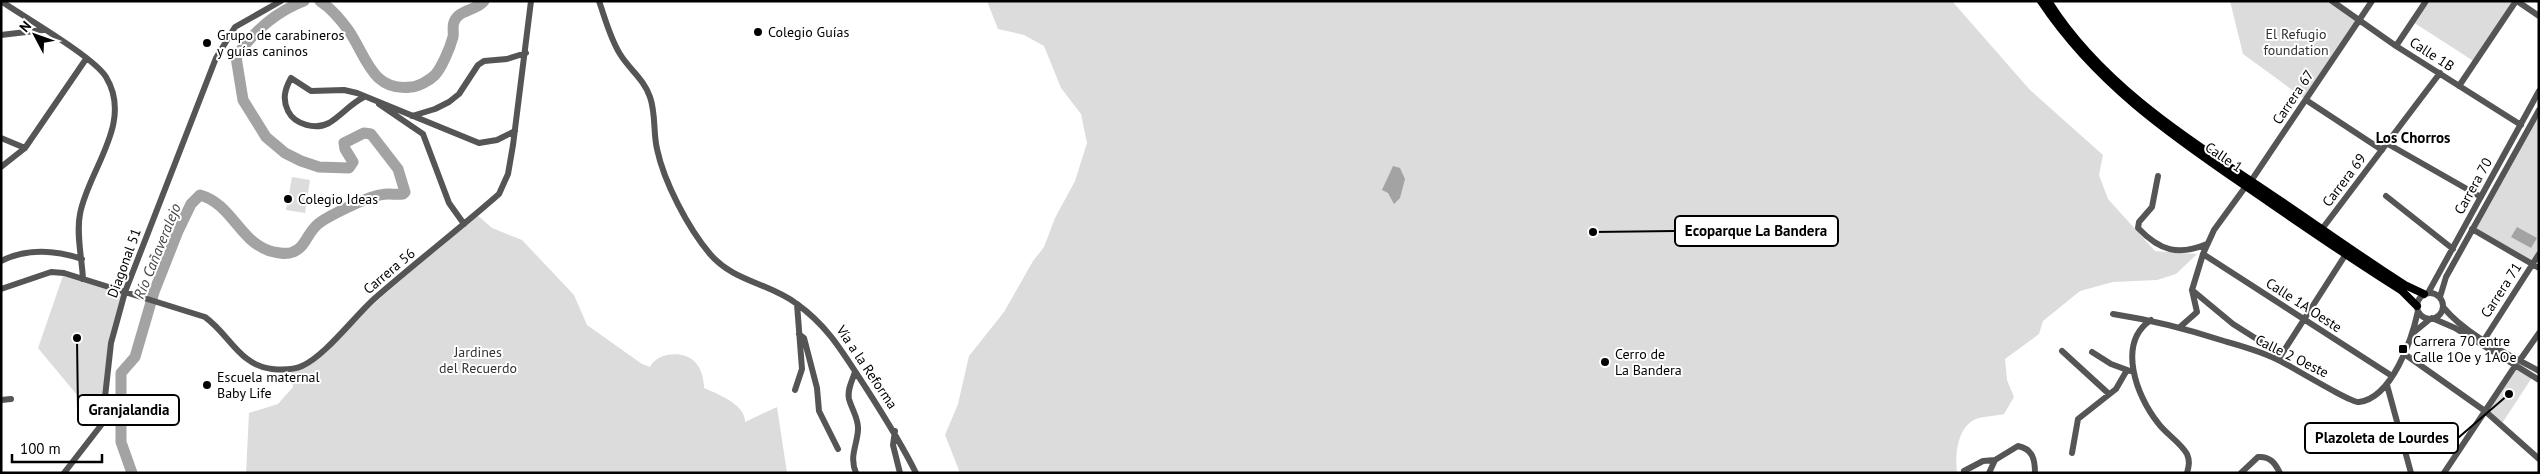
<svg xmlns="http://www.w3.org/2000/svg" width="2540" height="474" font-family="'PT Sans',sans-serif">
<rect width="100%" height="100%" fill="#fff"/>
<path fill="#dcdcdc" d="M987,1h965l78,89 73,65 -4,20 9,24 47,52 42,3 -21,20 -19,6 -44,2 -33,9 -37,30 -4,13 -34,25 2,21 7,17 -10,17c-9,2 -20,2 -28,5 -19,8 -21,36 -19,54h-997l-15,-38 13,-31 11,-48 35,-44 29,-51 11,-14 11,-29 20,-37 12,-38 -6,-29 -20,-26 -17,-42 -20,-11 -26,-6z
M2230,1h102l27,20 -53,79 -63,-46z
M2426,1h90l-41,61 -62,-40z
M2539,110v144l-6,10 -61,-35z
M292,177l18,3 -5,33 -19,-3z
M476,214l16,14 30,12 52,55 13,30 55,39 8,3c7,-15 34,-17 45,-5 6,6 9,17 9,26 14,6 42,17 41,34l32,-15 10,66h-541l3,-60 29,-9 15,-17 -2,-17 12,-4z
M64,273l61,19 -12,41 -8,64 -28,-2 -39,-47z
M2515,366l18,10 -32,49 -16,-14z"/>
<path fill="#a3a3a3" d="M1393,166l7,2 5,11 -5,19 -6,6 -6,-11 -6,-3z
M2517,227l20,11 -6,10 -20,-11z"/>
<g fill="none" stroke-linecap="round" stroke-linejoin="round">
<path stroke="#a3a3a3" stroke-width="11" d="M320,1c11,7 21,19 29,30 17,25 23,61 62,56 7,0 19,-7 24,-12 7,-8 15,-27 18,-38 1,-4 -1,-10 1,-15 5,-13 22,-11 30,-21
M132,473l-11,-31v-69l14,-16 19,-65 24,-61 13,-27 9,-9c32,9 39,46 70,56 8,2 16,4 23,1 13,-5 14,-19 25,-28 10,-8 49,-27 62,-29 8,-2 15,0 23,-1l2,-2 -7,-23 -27,-35 -7,-1 -20,10 1,6 8,13 -4,6 -30,-1 -18,-6 -16,-8 -19,-16 -23,-37 -7,-43c17,-25 40,-45 68,-56"/>
<path stroke="#555" stroke-width="6" d="M1,1c23,16 93,56 105,76 28,46 -18,93 -26,137 -4,20 2,45 3,65
M599,1c6,17 11,37 21,53 9,15 24,25 30,43 6,17 3,35 7,52 7,33 31,79 53,105 24,28 60,29 87,50 33,24 47,51 69,84 18,28 35,55 50,85
M2332,1l64,45 125,79
M2517,1l22,15
M1,35l42,-5
M2396,46l30,-45
M2459,86l57,-85
M364,97c-14,7 -22,18 -35,26 -13,7 -34,2 -41,-12 -6,-12 -3,-22 3,-33l20,13 33,-1 13,3 122,50 18,-3 18,-9
M2306,100l76,50
M379,104l44,30 26,69 15,21
M412,116l23,-7 14,-7 10,-8 19,-29 6,-4 23,-2 19,-6
M1,138l24,10
M2388,144l93,53
M1,167l24,-19 61,-89
M2158,176l-6,31 -13,15 -1,6c22,23 40,28 69,16
M2251,181l121,-180
M2386,196l67,53
M2322,229l118,-156
M2472,229l67,39
M2203,254l189,122
M1,261c26,-13 54,-11 81,-2
M1,289l50,-17 13,1 141,44c25,18 34,48 67,52 10,1 21,1 30,-3 23,-10 52,-49 72,-67 41,-36 84,-69 125,-105l9,-20 5,-29 18,-144
M2192,290l41,34 30,19
M2417 306a13 13 0 1 1 26 0a13 13 0 1 1-26 0Z
M2428,293l111,-202
M2440,297l6,-20 93,-167
M2443,307c24,29 63,46 96,64
M2113,314c39,6 74,15 111,27 20,6 40,11 58,21 12,6 69,41 77,40 33,-4 53,-63 59,-91
M2432,318l23,10 84,52
M2151,320c-35,23 -14,77 7,103 8,11 22,19 29,31 3,7 2,12 0,19
M2180,327l17,-15 -5,-22 11,-36 11,-24 32,-44
M2413,333l17,-14
M799,334l5,4 13,50 2,23 19,38
M2484,340l55,-86
M2062,351l47,43
M2092,352l19,12 19,7
M2403,353l82,58 54,48
M2278,360l68,-106
M2520,360l19,-27
M855,372c-3,9 -8,18 -6,27 3,11 10,20 9,31 -1,16 -9,26 -2,43
M2387,385l24,88
M795,390l7,-21 -5,-65
M1,400l10,-1
M895,431l-2,14 7,28
M2072,453l6,-34 38,-30 11,-19
M1964,471l19,-10 12,-1
M64,473l38,-49 9,-81 14,-51 91,-234 19,-31 46,-26
M1989,473l6,-13 23,-14c15,3 17,14 17,27
M2241,473l17,-16c12,-1 17,6 22,16
M2444,473l71,-107"/>
<path stroke="#000" stroke-width="8" d="M2041,1c54,81 127,132 206,186 51,35 101,70 154,103l16,16
M2048,1c48,77 129,132 203,180 44,29 87,60 131,89l23,15 19,9"/>
</g>
<g fill="#000" stroke="#fff" stroke-width="2">
<circle cx="758" cy="32" r="5"/>
<circle cx="207" cy="43" r="5"/>
<circle cx="288" cy="199" r="5"/>
<rect x="2398" y="344" width="10" height="10" rx="2.5"/>
<circle cx="1605" cy="362" r="5"/>
<circle cx="207" cy="385" r="5"/>
</g>
<g text-anchor="middle" dominant-baseline="central" stroke-width="4" stroke-linejoin="round" paint-order="stroke">
<g font-size="14" fill="#000" stroke="#fff" text-anchor="start">
<text x="768" y="32">Colegio Guías</text>
<text x="217" y="35">Grupo de carabineros<tspan x="217" dy="16">y guías caninos</tspan></text>
<text x="298" y="199">Colegio Ideas</text>
<text x="2413" y="341">Carrera 70 entre<tspan x="2413" dy="16">Calle 1Oe y 1AOe</tspan></text>
<text x="1615" y="354">Cerro de<tspan x="1615" dy="16">La Bandera</tspan></text>
<text x="217" y="377">Escuela maternal<tspan x="217" dy="16">Baby Life</tspan></text>
</g>
<g font-size="14" fill="#333" stroke="#fff">
<text x="2296" y="34">El Refugio<tspan x="2296" dy="16">foundation</tspan></text>
<text x="478" y="352">Jardines<tspan x="478" dy="16">del Recuerdo</tspan></text>
</g>
<g font-size="14" fill="#000" stroke="#fff">
<text transform="translate(2432 54) rotate(33)">Calle 1B</text>
<text transform="translate(2293 97) rotate(-56)">Carrera 67</text>
<text transform="translate(2224 157) rotate(34)">Calle 1</text>
<text transform="translate(2344 180) rotate(-53)">Carrera 69</text>
<text transform="translate(2473 186) rotate(-61)">Carrera 70</text>
<text transform="translate(124 263) rotate(-70)">Diagonal 51</text>
<text transform="translate(389 271) rotate(-40)">Carrera 56</text>
<text transform="translate(2501 290) rotate(-57)">Carrera 71</text>
<text transform="translate(2304 305) rotate(33)">Calle 1A Oeste</text>
<text transform="translate(2292 356) rotate(26)">Calle 2 Oeste</text>
<text transform="translate(867 367) rotate(56)">Vía a la Reforma</text>
</g>
<g font-size="15" font-weight="bold" fill="#000" stroke="#fff">
<text x="2413" y="137">Los Chorros</text>
</g>
<g font-size="15" font-style="italic" fill="#444" stroke="#fff">
<text transform="translate(157 251) rotate(-68)">Río Cañaveralejo</text>
</g>
</g>
<path fill="none" stroke="#000" stroke-width="2" d="M1593 232L1675 231M77 338L78 410M2509 394L2458 438"/>
<g fill="#000" stroke="#fff" stroke-width="2">
<circle cx="1593" cy="232" r="5"/>
<circle cx="77" cy="338" r="5"/>
<circle cx="2509" cy="394" r="5"/>
</g>
<g fill="#fff" stroke="#000" stroke-width="2">
<rect x="1675" y="216" width="163" height="30" rx="5"/>
<rect x="78" y="395" width="101" height="30" rx="5"/>
<rect x="2305" y="423" width="153" height="30" rx="5"/>
</g>
<g font-size="15" text-anchor="middle" font-weight="bold" fill="#000">
<text x="1756" y="236">Ecoparque La Bandera</text>
<text x="129" y="415">Granjalandia</text>
<text x="2382" y="443">Plazoleta de Lourdes</text>
</g>
<rect width="2540" height="474" fill="none" stroke="#000000" stroke-width="5"/>
<g transform="translate(35 35) rotate(311)" stroke="#ffffff" stroke-width="4" paint-order="stroke">
<path d="M0-4L9 19L0 12L-9 19Z" fill="#000000"/>
<text y="-8" font-size="14" font-weight="bold" text-anchor="middle" fill="#000000">N</text>
</g>
<path d="M12 454v8h90v-8" fill="none" stroke="#000000" stroke-width="2.5"/>
<text x="20" y="454" font-size="15" fill="#000000" stroke="#ffffff" stroke-width="4" paint-order="stroke">100 m</text>
</svg>
